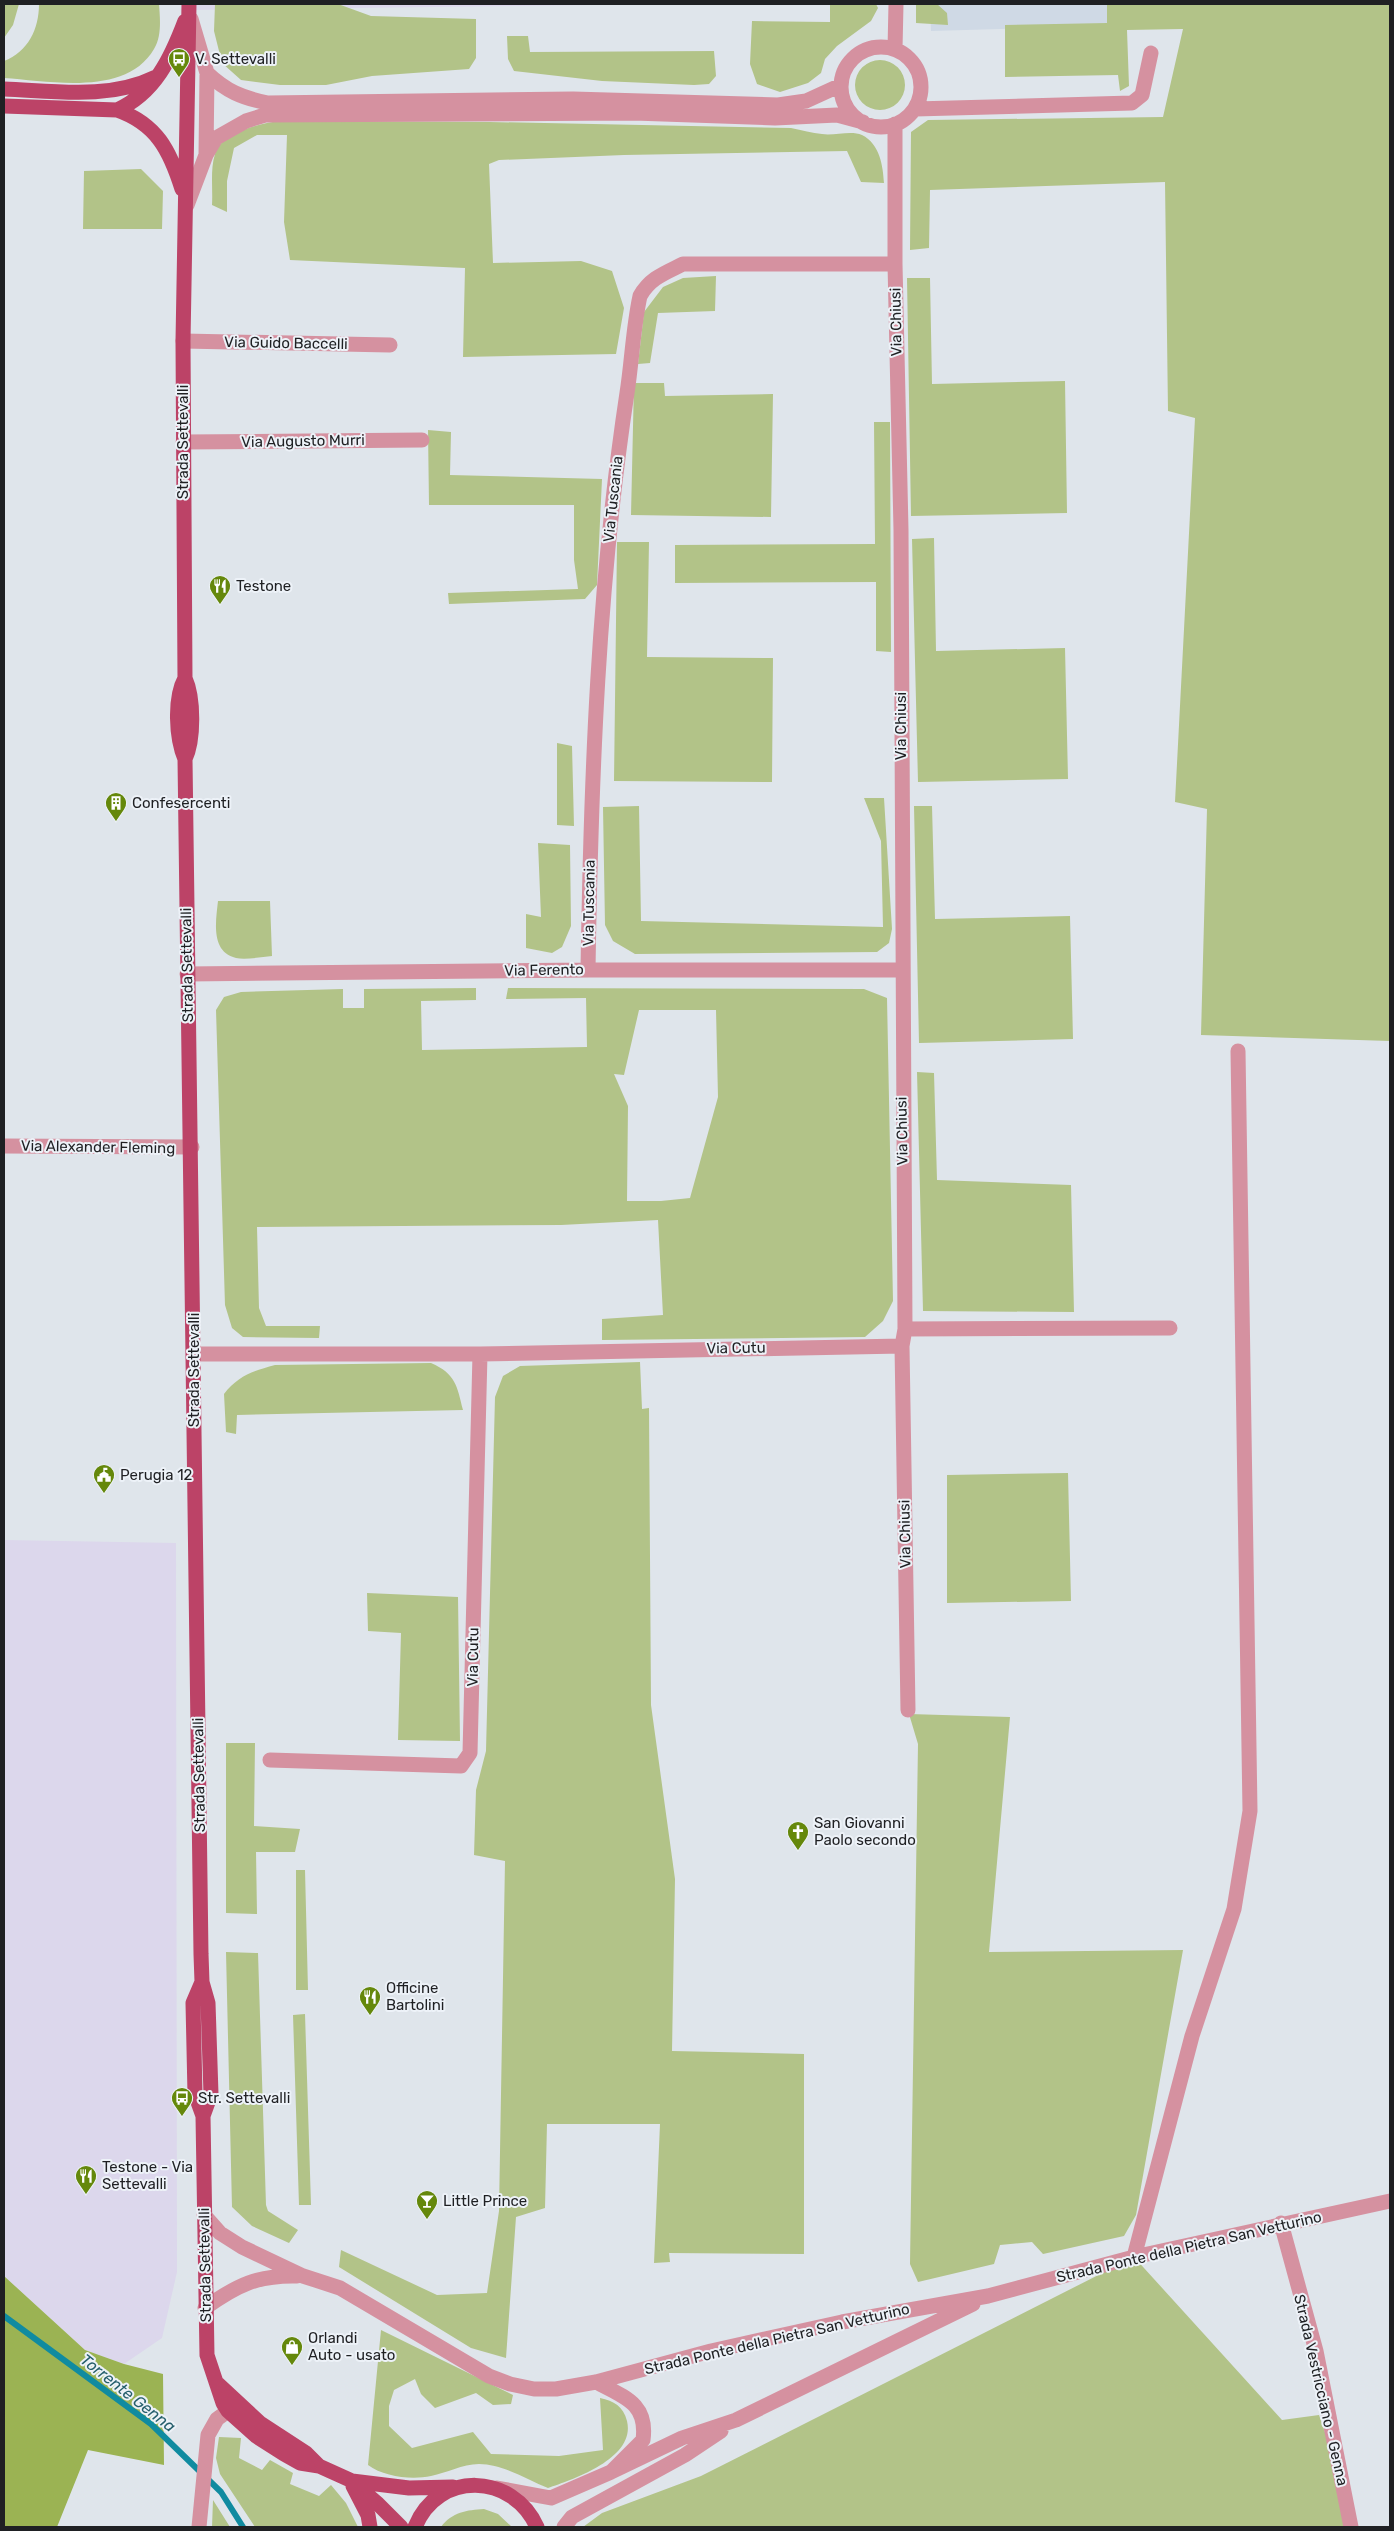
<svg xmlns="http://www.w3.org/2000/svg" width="1394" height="2531" font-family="Rubik,sans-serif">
<rect width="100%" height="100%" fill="#dfe5eb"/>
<path fill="#dcd7ec" d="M188,4h492l-491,6z
M4,1540l172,3 1,729 -15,66 -38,26 -39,-14 -81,-74z"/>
<path fill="#cfd9e5" d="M930,4h215v21l-214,6z"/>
<path fill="#b2c388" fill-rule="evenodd" d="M4,4h15l-6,21 -9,13z
M39,4h120c1,14 3,32 -5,45 -28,48 -104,32 -150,29v-17c24,-9 35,-32 35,-57z
M215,4h123l33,12 105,3v39l-7,11 -97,7 -46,9h-46l-39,-5 -19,-17 -8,-32z
M830,4h46l2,4 -7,13 -34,25 -12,13 -4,14 -13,10 -28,9 -23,-8 -7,-20 2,-43 78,1z
M916,4h21l10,9 1,12 -32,-2z
M1107,4h283v1037l-189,-6 6,-226 -32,-7 20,-384 -27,-7 -3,-229 -235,8 -1,58 -19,2 1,-118 17,-12 235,-3 20,-88 -56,1 2,56 -9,5 -2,-16 -113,2v-52l102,-2z
M507,36h21l2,16 184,-1 2,25 -7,8 -15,1 -92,-4 -88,-10 -6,-12z
M855 85a25 25 0 1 1 50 0a25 25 0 1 1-50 0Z
M278,121l212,1 301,6c11,2 21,5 31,6 12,2 29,-4 40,1 18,9 21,31 22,48l-23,-1 -14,-31 -223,4 -125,5 -10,4 4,99 88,-2 31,10 12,37 -8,46 -153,3 2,-89 -175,-8 -6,-38 3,-87h-30l-23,13 -7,33v31l-15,-7c1,-15 -2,-36 3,-51 5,-21 44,-30 63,-33z
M141,169l22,22 -1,38h-79l1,-58z
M716,276l-1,35 -57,2 -8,50 -12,1 6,-52 19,-25 20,-9z
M907,278h23l2,106 133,-3 2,132 -156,3z
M634,383h30l1,13 108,-2 -2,123 -140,-2z
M874,422h16l1,230 -15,-1v-69l-201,1v-38l200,-1z
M428,430l23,2 -1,43 152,4 -5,106 -12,14 -136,5 -1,-11 130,-4 -4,-29v-55h-145z
M934,538l2,113 129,-3 3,131 -150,3 -6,-243z
M617,542h32l-2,115 126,1 -1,124 -158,-1z
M557,743l15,3 2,80 -17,-1z
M864,798h20l8,131 -3,14 -12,9 -242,2 -22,-13 -8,-16 -2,-118 36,-1 2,115 242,6 -2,-86z
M914,806h18l3,113 135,-3 3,123 -154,4z
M538,843l32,2 1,81 -9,21 -10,6 -26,-5v-34l15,3z
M218,901h52l2,55c-11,1 -26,4 -36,2 -26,-6 -20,-38 -18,-57z
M476,988v12l-55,1 1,49 165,-3 -1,-49 -80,1 2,-11 356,1 23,9 6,303 -10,20 -18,16 -263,3v-21l61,-4 -5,-95 -97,5 -304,2 2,81 7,18h54l-1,12 -76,-1 -11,-9 -7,-23 -9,-295 8,-13 17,-5 102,-3v19h21v-19zM639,1010h77l2,87 -28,101 -29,3h-34l1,-95 -14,-32 10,1z
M917,1072l17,1 3,107 134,5 3,127 -151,-1z
M640,1362l2,47 7,-1 2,297 24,174 -3,172 132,3v200l-135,-1 1,9 -16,1 6,-139h-113l-2,84 -29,9 -10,141 -35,-10 -132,-81 2,-17 96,45 50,-2 12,-82 6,-350 -31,-6 2,-65 10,-39 9,-354 8,-21 17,-10z
M431,1363c25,11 26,23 32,47l-226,5 -1,19 -10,-2 -2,-38c14,-18 29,-23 51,-29z
M1068,1473l3,128 -124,2v-128z
M367,1593l91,4 2,144 -62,-1 3,-107 -33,-2z
M909,1714l101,3 -21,235 194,-2 -47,265 -12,21 -81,18 -11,-12 -32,3 -6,19 -76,18 -8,-18 8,-520z
M226,1743h29l-1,83 46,3 -5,23h-39l1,62 -31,-1z
M296,1870h9l3,120h-12z
M226,1952l32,1 8,252 2,6 30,19 -9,13 -37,-17 -20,-19z
M305,2014l6,191h-12l-6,-190z
M1134,2257l148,163 37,-5 22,64 10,48h-768l19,-14 99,-37z
M381,2330l132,65 -2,9 -18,1 -17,-12 -41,15 -14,-14 -6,-15 -21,11 -5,16v20l23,22 61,-16 18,22 68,2 44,-6 -3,-52c14,3 23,8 27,23 9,37 -53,58 -79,67 -21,-8 -45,-24 -69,-24 -17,0 -32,9 -48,12 -19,4 -47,1 -63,-11z
M219,2437l22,1 -2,20 23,12 8,-10 23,13 -3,11 29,12 12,-11 15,18 12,24h-103l-35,-53 -4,-16z
M213,2500l17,27h-18z
M484,2509l14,5 14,13h-71c11,-15 26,-17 43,-18z"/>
<path fill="#9bb353" d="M4,2276l81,74 39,14 39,10 1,91 -76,-15 -31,77h-53z"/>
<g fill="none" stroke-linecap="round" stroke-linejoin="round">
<path stroke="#108ba0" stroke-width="6" d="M4,2316l147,108 70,68 22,35"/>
<path stroke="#d591a0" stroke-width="15" d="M841 87a40 40 0 1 1 80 0a40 40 0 1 1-80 0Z
M895,49l1,-45
M207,73c19,18 35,25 61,30l305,-4 205,6 28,-4 35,-16
M915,109l217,-6 10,-8 9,-42
M895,124v140l6,266 4,799 -3,17 6,364
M206,155l10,-17 30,-17 19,-6 369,-2 141,5 62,-3 26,7
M187,205l19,-50 1,-82 -16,-54
M183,341l207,4
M183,442l239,-2
M588,970c3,-193 10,-386 39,-577 5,-32 6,-65 13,-97 10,-18 25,-23 43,-32h212
M187,974l401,-4h313
M4,1146l188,1
M905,1329l265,-1
M194,1354h286l422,-8
M270,1760l191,6 9,-13 10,-399
M204,2215l16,18 22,14 61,29 37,12 149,88 21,8 24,5h22l40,-7 115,-31 131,-29 146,-26 146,-39 256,-56
M1281,2223l35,128 35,176
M1134,2257l58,-221 42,-127 16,-98 -12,-760
M205,2308c32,-23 53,-33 92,-32
M611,2472l71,-34 54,-18 237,-116
M497,2488l54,10 60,-26 32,-32c5,-37 -19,-43 -47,-58
M199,2527l9,-92 9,-16 11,-8
M564,2527l8,-10 113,-62 36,-24"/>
<path stroke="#bc4367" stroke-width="15" d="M4,89c51,2 105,11 152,-12
M4,106l113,4c40,14 53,41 65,79
M117,110c38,-17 54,-52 68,-89
M185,678c-11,20 -9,60 0,81l16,1195 1,28 6,21 3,91 -8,22
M185,759c9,-19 9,-61 0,-81l-2,-337 6,-337
M202,1982l-9,21 2,91 8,22 4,239 16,48 5,8 28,25 28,18 16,9 19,3 31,14 28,24 23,23
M218,2384l42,39 46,30 13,13
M352,2481l57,7 44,-1
M353,2486l15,29 2,12
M415,2527c23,-57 98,-54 122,0"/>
</g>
<defs>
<g id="bus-pin" transform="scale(1.125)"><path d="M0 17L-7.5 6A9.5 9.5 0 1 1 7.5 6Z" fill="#65880b" stroke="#edf2f8"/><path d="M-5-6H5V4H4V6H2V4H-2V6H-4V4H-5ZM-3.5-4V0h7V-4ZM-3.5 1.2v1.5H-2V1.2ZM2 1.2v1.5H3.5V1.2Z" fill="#fff"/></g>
<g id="restaurant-pin" transform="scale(1.125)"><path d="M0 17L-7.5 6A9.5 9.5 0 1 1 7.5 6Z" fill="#65880b" stroke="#edf2f8"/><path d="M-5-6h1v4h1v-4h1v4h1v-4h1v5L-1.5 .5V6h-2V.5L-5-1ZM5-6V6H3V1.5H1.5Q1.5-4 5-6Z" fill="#fff"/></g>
<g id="building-pin" transform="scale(1.125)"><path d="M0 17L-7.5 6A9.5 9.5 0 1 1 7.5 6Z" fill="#65880b" stroke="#edf2f8"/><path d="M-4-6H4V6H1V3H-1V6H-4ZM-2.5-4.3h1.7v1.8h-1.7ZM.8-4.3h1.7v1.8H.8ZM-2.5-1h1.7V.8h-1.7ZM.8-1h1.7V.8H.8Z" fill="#fff"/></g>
<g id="civic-pin" transform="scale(1.125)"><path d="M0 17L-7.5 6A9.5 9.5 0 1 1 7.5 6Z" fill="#65880b" stroke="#edf2f8"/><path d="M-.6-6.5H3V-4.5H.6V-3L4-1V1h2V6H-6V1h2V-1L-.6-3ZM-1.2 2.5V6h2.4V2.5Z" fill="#fff"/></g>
<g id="church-pin" transform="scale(1.125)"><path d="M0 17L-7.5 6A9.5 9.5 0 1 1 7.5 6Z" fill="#65880b" stroke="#edf2f8"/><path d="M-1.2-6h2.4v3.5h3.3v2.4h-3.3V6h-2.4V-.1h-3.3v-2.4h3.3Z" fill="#fff"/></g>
<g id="bar-pin" transform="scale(1.125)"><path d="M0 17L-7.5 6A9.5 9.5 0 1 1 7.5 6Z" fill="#65880b" stroke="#edf2f8"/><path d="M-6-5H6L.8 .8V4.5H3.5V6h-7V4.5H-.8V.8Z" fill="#fff"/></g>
<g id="shop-pin" transform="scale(1.125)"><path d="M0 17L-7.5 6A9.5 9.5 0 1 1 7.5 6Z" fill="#65880b" stroke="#edf2f8"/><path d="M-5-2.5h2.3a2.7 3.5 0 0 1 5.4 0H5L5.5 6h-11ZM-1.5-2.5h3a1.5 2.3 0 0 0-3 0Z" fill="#fff"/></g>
</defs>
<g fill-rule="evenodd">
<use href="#bus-pin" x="179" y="59"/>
<use href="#restaurant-pin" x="220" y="586"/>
<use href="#building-pin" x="116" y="803"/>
<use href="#civic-pin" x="104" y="1475"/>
<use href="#church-pin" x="798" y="1832"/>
<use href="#restaurant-pin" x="370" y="1997"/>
<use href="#bus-pin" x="182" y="2098"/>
<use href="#restaurant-pin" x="86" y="2176"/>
<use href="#bar-pin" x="427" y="2201"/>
<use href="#shop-pin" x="292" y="2347"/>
</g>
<g text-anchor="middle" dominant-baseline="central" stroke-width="4" stroke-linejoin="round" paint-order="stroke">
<g font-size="15" fill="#1f2023" stroke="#edf2f8" text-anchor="start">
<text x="195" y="59">V. Settevalli</text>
<text x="236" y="586">Testone</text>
<text x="132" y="803">Confesercenti</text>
<text x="120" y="1475">Perugia 12</text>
<text x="814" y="1823">San Giovanni<tspan x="814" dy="17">Paolo secondo</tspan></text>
<text x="386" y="1988">Officine<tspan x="386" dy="17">Bartolini</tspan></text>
<text x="198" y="2098">Str. Settevalli</text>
<text x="102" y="2167">Testone - Via<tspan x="102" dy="17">Settevalli</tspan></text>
<text x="443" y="2201">Little Prince</text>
<text x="308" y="2338">Orlandi<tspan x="308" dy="17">Auto - usato</tspan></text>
</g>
<g font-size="15" fill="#1f2023" stroke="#edf2f8">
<text transform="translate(896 322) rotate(-91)">Via Chiusi</text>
<text transform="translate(286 343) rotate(1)">Via Guido Baccelli</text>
<text transform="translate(303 441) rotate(-1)">Via Augusto Murri</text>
<text transform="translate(183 442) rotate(-90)">Strada Settevalli</text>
<text transform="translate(613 499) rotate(-84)">Via Tuscania</text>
<text transform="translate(901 726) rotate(-90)">Via Chiusi</text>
<text transform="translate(589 903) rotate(-89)">Via Tuscania</text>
<text transform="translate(187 965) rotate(-91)">Strada Settevalli</text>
<text transform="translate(544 970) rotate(-1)">Via Ferento</text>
<text transform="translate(902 1131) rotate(-91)">Via Chiusi</text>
<text transform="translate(98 1147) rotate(1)">Via Alexander Fleming</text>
<text transform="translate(736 1348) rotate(-1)">Via Cutu</text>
<text transform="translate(194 1370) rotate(-90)">Strada Settevalli</text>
<text transform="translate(905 1534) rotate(-91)">Via Chiusi</text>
<text transform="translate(473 1657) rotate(-89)">Via Cutu</text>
<text transform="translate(199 1775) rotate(-91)">Strada Settevalli</text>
<text transform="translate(1189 2247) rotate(-13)">Strada Ponte della Pietra San Vetturino</text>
<text transform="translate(205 2265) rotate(-91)">Strada Settevalli</text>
<text transform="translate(777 2339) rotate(-13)">Strada Ponte della Pietra San Vetturino</text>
<text transform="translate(1321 2390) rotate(77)">Strada Vestricciano - Genna</text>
</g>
<g font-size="16" font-style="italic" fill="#265f6c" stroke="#edf2f8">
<text transform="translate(128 2393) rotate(38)">Torrente Genna</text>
</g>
</g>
<rect width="1394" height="2531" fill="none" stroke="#1f2023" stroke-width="10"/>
</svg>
